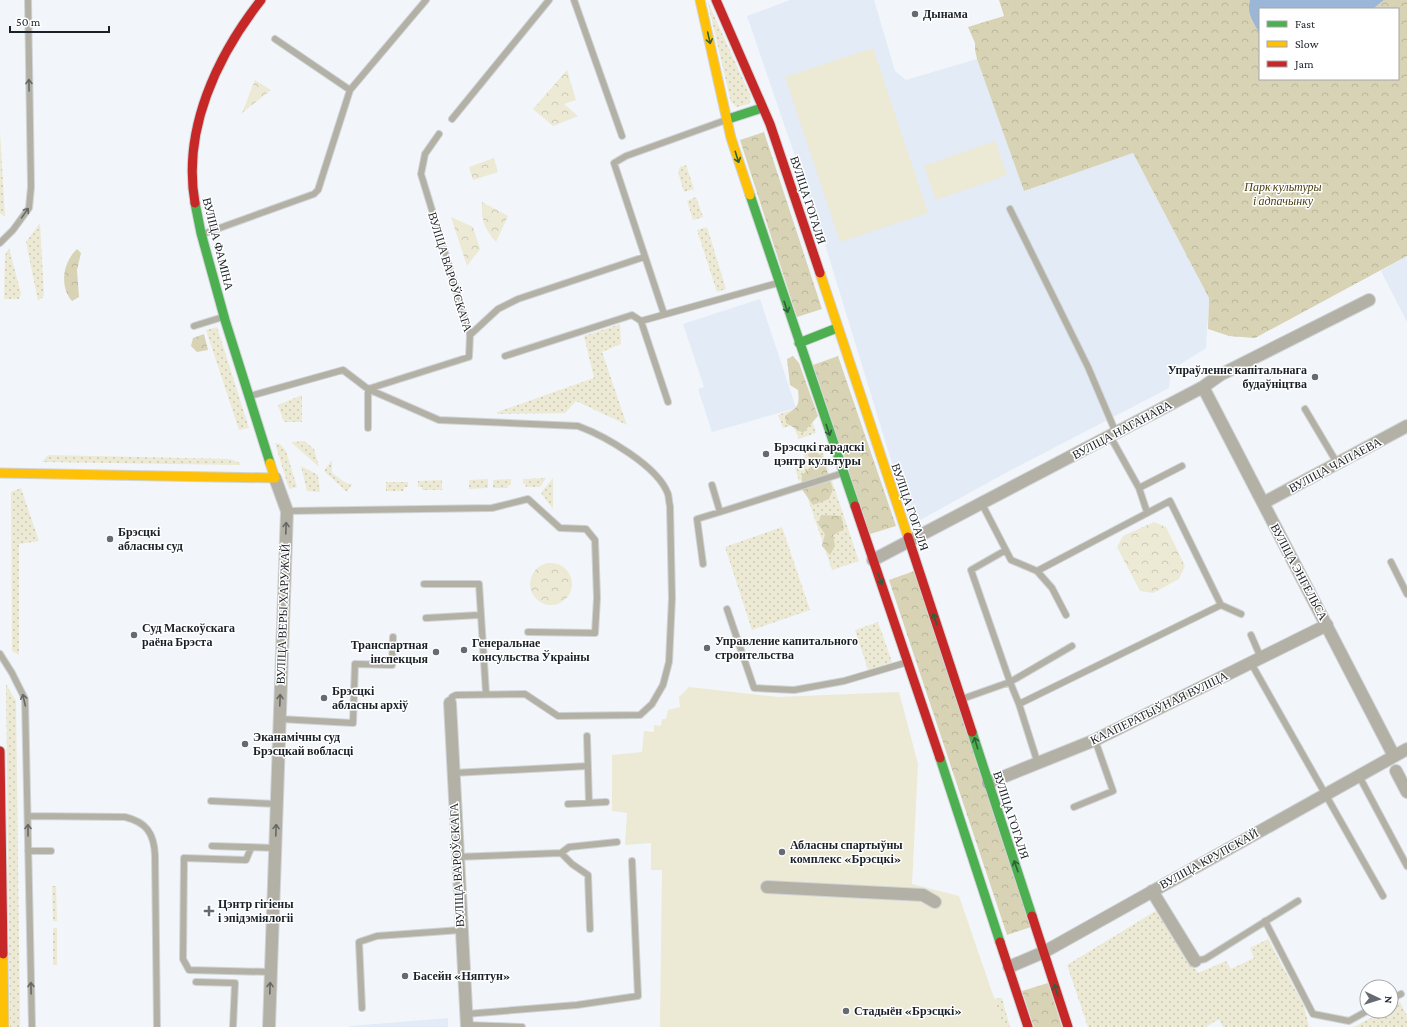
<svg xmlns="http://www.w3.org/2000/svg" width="1407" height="1027" font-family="'Crimson Pro',serif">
<defs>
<pattern id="grass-dots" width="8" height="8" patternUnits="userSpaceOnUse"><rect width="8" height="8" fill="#ece9d4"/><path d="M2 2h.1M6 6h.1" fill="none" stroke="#cac8b6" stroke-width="1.8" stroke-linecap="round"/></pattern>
<pattern id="forest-crowns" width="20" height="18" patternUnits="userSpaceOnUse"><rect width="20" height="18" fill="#d8d3b5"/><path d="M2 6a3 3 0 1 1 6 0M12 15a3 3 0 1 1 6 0" fill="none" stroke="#b9b59c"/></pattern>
<pattern id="park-crowns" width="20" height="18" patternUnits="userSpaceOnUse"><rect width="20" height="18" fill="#ece9d4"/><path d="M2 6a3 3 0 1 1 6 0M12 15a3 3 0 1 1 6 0" fill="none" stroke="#cac8b6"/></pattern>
</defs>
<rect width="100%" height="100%" fill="#f2f6fa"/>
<path fill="#e2ebf6" d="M790,0h84l21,71 11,9 71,-21 47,132 109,-38 76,145 -3,50 -35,22 -2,18 -158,82 -100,55 -88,-287 -76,-222z
M1407,256v66l-26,-51z
M760,299l36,109 -84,24 -14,-43 6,-2 -21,-63z
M448,1018v9h-100l3,-1z"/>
<path fill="url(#grass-dots)" d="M707,0l44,97 -2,7 -12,3 -6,-5z
M0,131l5,86 -5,-4z
M686,165l8,24 -10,3 -6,-20 2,-5z
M696,197l7,20 -10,3 -6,-19z
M40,223l4,73 -6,5 -12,-59z
M707,227l19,62 -9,3 -20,-62z
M9,248l11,42 1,4 -2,5h-15l1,-44z
M620,324l1,20 -19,8 25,73 -51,-24 -11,12 -68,1v-2l97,-34 -10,-42z
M217,327l32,101 -10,2 -33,-100z
M302,395v27h-18l-6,-17z
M807,404l9,29 -17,6 -6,-14 -10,3 -5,-13z
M304,441l10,8 5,18 -28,-25z
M275,443l5,1 6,7 11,36 -8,2z
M820,444l9,27 -30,10 -4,-13 12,-4 -5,-14z
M48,455l182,4 10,4v2l-198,-3z
M332,460v13l14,10 6,1 -5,8 -23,-21z
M301,466l17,9 2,17 -13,-1z
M546,478l-6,9h-14l-1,-3h-2v-5z
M553,478v31l-12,-16z
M488,479v9l-19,1v-9z
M511,479v6h-3v3h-15v-8z
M442,480v10h-20v-3h-4v-6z
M832,481l27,80 -27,9 -27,-80z
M386,482h22v5h-4v4h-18z
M21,488l18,53 -20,3v111l-7,-4 -1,-159z
M782,527l28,83 -58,20 -27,-83z
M878,622l14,40 -24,8 -13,-40z
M6,684l10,17 4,326h-10z
M52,886h4l1,35h-4z
M1159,909l39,64 28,-12 5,8 23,-11 -4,-10 18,-9 36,67 5,21h-86l-4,-8 -13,8h-118l-21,-62z
M53,928h4v37h-4z
M1002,998l8,29h-20l1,-28z
M1400,1002l7,14v11h-53l30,-16h7v-4z"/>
<path fill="url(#forest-crowns)" d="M999,0h251c-4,13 8,24 10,35 2,14 0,30 0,44h138v-70h-25l11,-9h23v256l-152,82 -26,-2 -21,-7 1,-31 -76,-145 -109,38 -47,-132 -2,-9v-7l-7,-16 36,-11z
M764,132l58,177 -25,8 -57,-177z
M77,249l4,4 -4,17 2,27 -7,4c-13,-15 -9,-39 5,-52z
M204,334l4,16 -11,2 -6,-6 2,-8z
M793,356l6,7 19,53 -15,17 -17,-10 -1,-7c12,-9 15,-9 13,-26l-8,-5 -3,-26z
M838,356l58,170 -26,8 -57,-169z
M814,451l8,5 11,33 -4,10 -16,6 -12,-17 1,-13 10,-9 -4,-12z
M821,515l20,1 3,13 -11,6 2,11 -5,9 -8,-9 3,-12 -7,-10z
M914,571l117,356 -24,8 -118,-355z
M1048,983l14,44h-28l-12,-36z"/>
<path fill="url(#park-crowns)" d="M567,70l9,30 -12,4 14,12 -25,10 -20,-17z
M255,80l16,10 -29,23z
M494,158l4,14 -25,8 -4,-13z
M482,202l26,14 -12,26c-12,-14 -15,-21 -14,-40z
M451,217l22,10 7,22 -13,17z
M1154,522l12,5 19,39 -6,13 -26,14 -13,-2 -23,-44 6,-11z
M530 584a21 21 0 1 1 42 0a21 21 0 1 1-42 0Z"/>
<path fill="#ece9d4" d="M873,48l55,165 -88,29 -55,-165z
M995,141l12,34 -71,25 -12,-34z
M689,687l89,10 121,-5 19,72 -6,120 47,12 45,131h-344l2,-157h-11v-27l-26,2 2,-32 -15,-2v-56l30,-3 2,-21 10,1v-7l7,1 1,-7h4l2,-9 12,-3 -1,-10z"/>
<path fill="#9bb6d6" d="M1250,0h134l-11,9h-113v25c-6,-11 -14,-21 -10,-34z"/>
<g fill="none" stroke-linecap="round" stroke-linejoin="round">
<g stroke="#d0d4d7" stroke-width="8">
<path id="lane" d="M574,0l48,136
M275,39l75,51
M452,119l97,-119
M1010,209l78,158 28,66
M203,234l111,-40 4,-4 32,-100 76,-90
M0,243l13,-13 16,-22 2,-21 -3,-187
M664,314l-50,-151 12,-7 100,-36
M641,321l27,81
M194,326l29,-9
M470,335l28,-26 20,-10 126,-42
M505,356l127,-41 9,6 137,-38
M368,389l101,-32 1,-22 -49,-161 4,-20 14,-20
M368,389v39
M250,396l93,-26 25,19 71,31 139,6c27,10 80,40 90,68 1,4 1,9 2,12l2,92 -3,64 -6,23 -11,19 -12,11 -82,1 -33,-22 -69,1 -4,2 -2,6
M1305,409l32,54
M1110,436l29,52 8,24
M712,485l8,27 123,-39
M1139,488l43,-22
M982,504l29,56 26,11 133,-70 51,104
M287,511l205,-3 36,-9 32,29 26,1 9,11 2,58 -2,35 -67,-1
M1006,550l-35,20 39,112 62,-36
M1391,562l16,32
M703,564l-6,-45 23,-7
M1037,571l15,17 14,27
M424,584h55l7,109
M727,609l27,79 40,2 50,-9 64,-19
M426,618l53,-3
M1251,635l10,23
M0,654l12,19 13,26 7,328
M1251,663l132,233
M962,699l48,-17 9,22 19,60
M1019,704l202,-99 20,9
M280,719l73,4 2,-59 37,1 1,-28
M587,736l2,67
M453,773l135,-7
M1359,776l48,90
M211,801l66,3
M568,804l38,-2
M1074,807l39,-16 -18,-51
M28,816l97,1c21,5 29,16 30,38l2,172
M212,846l64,2
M251,848l-5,12 -62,-2 -1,101 6,11 82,2
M28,851h23
M561,853l11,11 16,11 2,54
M456,857l105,-4 8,-6 48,-5
M1265,921l48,93 36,7 18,-10
M1195,961l10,-2 93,-58
M196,982l39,1 -2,44
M1391,999l10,-5
M362,1008l-3,-66 18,-6 84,-6
M466,1014l111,-9 61,-9 -6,-135
M466,1025l56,2"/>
</g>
<g stroke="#d0d4d7" stroke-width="14">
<path id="street" d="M1203,387l191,369
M1263,503l144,-77
M873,560l330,-173 17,-12 149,-75
M450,703l17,324
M1396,771l11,21
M988,783l107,-43 232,-115
M767,887l156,8 12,7
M1152,891l43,70
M1009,967l35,-15 363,-203
M269,1027l18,-516 -12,-33"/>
</g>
<g stroke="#d0d4d7" stroke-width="11">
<path id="fast" d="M728,119l34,-11
M750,195l105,311
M195,203l6,30 24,87 45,143
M799,343l38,-15
M972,732l60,184
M940,758l60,184"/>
</g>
<g stroke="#d0d4d7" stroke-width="11">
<path id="slow" d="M700,0l31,138 19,57
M820,273l88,264
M0,473l275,5 -5,-15
M3,954l1,73"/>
</g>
<g stroke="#d0d4d7" stroke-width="11">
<path id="jam" d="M716,0l54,124 50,149
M195,203c-13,-73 22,-147 66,-203
M855,506l85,252
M908,537l64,195
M0,751l3,203
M1032,916l36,111
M1000,942l28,85"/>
</g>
<use href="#lane" stroke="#b3b1a5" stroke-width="6"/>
<use href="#street" stroke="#b3b1a5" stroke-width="12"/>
<use href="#fast" stroke="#4caf50" stroke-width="9"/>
<use href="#slow" stroke="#ffc107" stroke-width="9"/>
<use href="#jam" stroke="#c62828" stroke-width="9"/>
</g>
<defs><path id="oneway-shaft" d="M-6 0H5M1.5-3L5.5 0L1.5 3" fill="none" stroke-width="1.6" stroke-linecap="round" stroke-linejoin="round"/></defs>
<g stroke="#306039">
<use href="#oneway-shaft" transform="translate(709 38) rotate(77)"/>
<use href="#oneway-shaft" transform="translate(737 157) rotate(72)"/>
<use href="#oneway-shaft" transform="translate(786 307) rotate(71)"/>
<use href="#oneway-shaft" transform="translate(828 430) rotate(71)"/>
<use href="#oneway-shaft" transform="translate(880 579) rotate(71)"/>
<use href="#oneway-shaft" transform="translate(935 619) rotate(-109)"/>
<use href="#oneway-shaft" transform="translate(976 743) rotate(-107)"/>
<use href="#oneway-shaft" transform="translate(1016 866) rotate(-109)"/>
<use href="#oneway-shaft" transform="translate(1056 990) rotate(-108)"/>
</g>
<g stroke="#666866">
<use href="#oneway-shaft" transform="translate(29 85) rotate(-91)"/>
<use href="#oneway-shaft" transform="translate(25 213) rotate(-55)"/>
<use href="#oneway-shaft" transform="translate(286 528) rotate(-88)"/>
<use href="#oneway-shaft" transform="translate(24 700) rotate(-103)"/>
<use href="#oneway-shaft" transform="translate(280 700) rotate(-88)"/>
<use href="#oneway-shaft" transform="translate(28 830) rotate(-90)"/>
<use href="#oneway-shaft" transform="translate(276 830) rotate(-88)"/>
<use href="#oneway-shaft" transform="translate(31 988) rotate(-91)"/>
<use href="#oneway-shaft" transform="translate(270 988) rotate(-88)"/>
</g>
<g fill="#666b71" stroke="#fff" stroke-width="1.5">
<circle cx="915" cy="14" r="4"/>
<circle cx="1315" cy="377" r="4"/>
<circle cx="766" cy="454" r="4"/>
<circle cx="110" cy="539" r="4"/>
<circle cx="134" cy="635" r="4"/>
<circle cx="707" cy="648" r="4"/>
<circle cx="464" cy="650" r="4"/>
<circle cx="436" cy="652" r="4"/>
<circle cx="324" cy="698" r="4"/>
<circle cx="245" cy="744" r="4"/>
<circle cx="782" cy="852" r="4"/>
<path d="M207 905h4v4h4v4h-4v4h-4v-4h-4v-4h4z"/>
<circle cx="405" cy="976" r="4"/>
<circle cx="846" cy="1011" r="4"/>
</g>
<g text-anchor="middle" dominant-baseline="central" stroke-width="3" stroke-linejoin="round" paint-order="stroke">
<g font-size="12" font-weight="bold" fill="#1a2027" stroke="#fff" text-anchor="start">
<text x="923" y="14">Дынама</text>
<text x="1307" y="370" text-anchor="end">Упраўленне капітальнага<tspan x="1307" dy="14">будаўніцтва</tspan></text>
<text x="774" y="447">Брэсцкі гарадскі<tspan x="774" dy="14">цэнтр культуры</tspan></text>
<text x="118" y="532">Брэсцкі<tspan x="118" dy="14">абласны суд</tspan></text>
<text x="142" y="628">Суд Маскоўскага<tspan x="142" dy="14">раёна Брэста</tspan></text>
<text x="715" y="641">Управление капитального<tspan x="715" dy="14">строительства</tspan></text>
<text x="472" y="643">Генеральнае<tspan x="472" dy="14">консульства Ўкраіны</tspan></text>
<text x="428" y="645" text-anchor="end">Транспартная<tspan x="428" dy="14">інспекцыя</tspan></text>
<text x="332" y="691">Брэсцкі<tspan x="332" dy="14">абласны архіў</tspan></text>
<text x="253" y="737">Эканамічны суд<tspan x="253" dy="14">Брэсцкай вобласці</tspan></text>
<text x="790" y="845">Абласны спартыўны<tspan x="790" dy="14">комплекс «Брэсцкі»</tspan></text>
<text x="218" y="904">Цэнтр гігіены<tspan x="218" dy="14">і эпідэміялогіі</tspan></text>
<text x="413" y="976">Басейн «Няптун»</text>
<text x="854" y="1011">Стадыён «Брэсцкі»</text>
</g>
<g font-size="12" font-style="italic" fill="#4a4114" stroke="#fff">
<text x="1283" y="187">Парк культуры<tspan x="1283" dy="14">і адпачынку</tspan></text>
</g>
<g font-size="12" fill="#1a2027" stroke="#fff">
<text transform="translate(808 200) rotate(72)">ВУЛІЦА ГОГАЛЯ</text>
<text transform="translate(218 244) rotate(76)">ВУЛІЦА ФАМІНА</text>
<text transform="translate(450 272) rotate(73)">ВУЛІЦА ВАРОЎСКАГА</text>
<text transform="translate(1122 430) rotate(-28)">ВУЛІЦА НАГАНАВА</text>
<text transform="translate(1335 465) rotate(-28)">ВУЛІЦА ЧАПАЕВА</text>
<text transform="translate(910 507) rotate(71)">ВУЛІЦА ГОГАЛЯ</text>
<text transform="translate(1299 572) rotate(62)">ВУЛІЦА ЭНГЕЛЬСА</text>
<text transform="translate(283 614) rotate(-88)">ВУЛІЦА ВЕРЫ ХАРУЖАЙ</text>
<text transform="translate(1159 708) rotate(-26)">КААПЕРАТЫЎНАЯ ВУЛІЦА</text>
<text transform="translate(1011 815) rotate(72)">ВУЛІЦА ГОГАЛЯ</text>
<text transform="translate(1209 859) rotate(-29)">ВУЛІЦА КРУПСКАЙ</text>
<text transform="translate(457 865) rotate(-93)">ВУЛІЦА ВАРОЎСКАГА</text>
</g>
</g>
<rect x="1259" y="8" width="140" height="72" fill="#ffffff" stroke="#a3a6a9"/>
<rect x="1267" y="21" width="20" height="6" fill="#4caf50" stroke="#a3a6a9"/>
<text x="1295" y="28" font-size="12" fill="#1a2027">Fast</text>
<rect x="1267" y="41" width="20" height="6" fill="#ffc107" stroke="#a3a6a9"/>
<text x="1295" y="48" font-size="12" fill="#1a2027">Slow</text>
<rect x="1267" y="61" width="20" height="6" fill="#c62828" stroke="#a3a6a9"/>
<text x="1295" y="68" font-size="12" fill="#1a2027">Jam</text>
<g transform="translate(1379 999) rotate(94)"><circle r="19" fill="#ffffff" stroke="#a3a6a9"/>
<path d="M0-3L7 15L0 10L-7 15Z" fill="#666b71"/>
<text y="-6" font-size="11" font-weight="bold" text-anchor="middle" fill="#1a2027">N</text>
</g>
<path d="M10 26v6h99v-6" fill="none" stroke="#1a2027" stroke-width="2"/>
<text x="16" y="26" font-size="12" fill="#1a2027" stroke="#ffffff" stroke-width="3" paint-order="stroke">50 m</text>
</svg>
